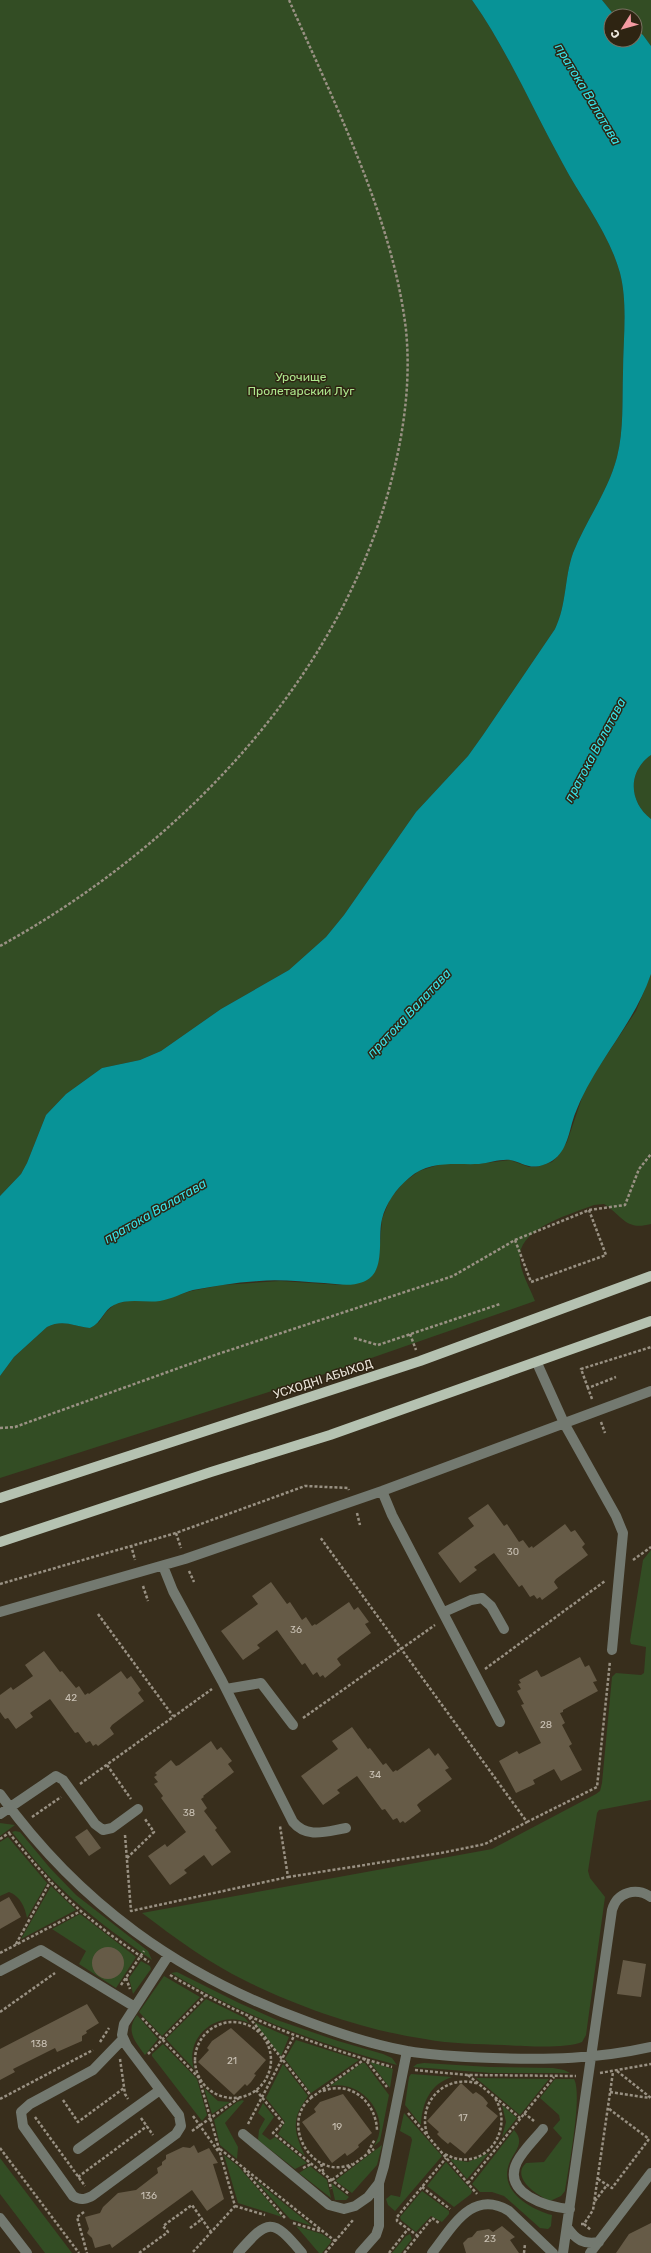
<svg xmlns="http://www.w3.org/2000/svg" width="651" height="2253" font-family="Rubik,sans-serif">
<rect width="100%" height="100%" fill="#382e1c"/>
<path fill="#334d24" d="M0,0h472c36,51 61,110 91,164 19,36 46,69 57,109 8,31 3,67 3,99 -1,28 1,58 -6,85 -9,35 -31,63 -44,96 -9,26 -6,51 -18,76l-72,106 -15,21 -52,56 -72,103 -18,22 -37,33 -68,39 -60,42 -21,9 -38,8 -36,26 -20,21 -19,48 -6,11 -21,22z
M602,0h49v46l-8,-11 -8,-7v-12h-20z
M651,755v64c-22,-17 -24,-47 0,-64z
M651,974v250c-26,7 -28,-8 -47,-20l-10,1c-23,9 -71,22 -74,49 -2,14 10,34 15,47l-201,70 -334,107v-102l14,-19 33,-30c16,-8 26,-1 43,1l9,-6 7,-10 9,-8 13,-3h31l32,-10 31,-6 58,-4 61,4 38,-28 3,-38 8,-20 13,-16 16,-12 22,-7h36l33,-4 19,7h7l16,-5 6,-6 9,-14 19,-56 50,-75z
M651,1550v250l-52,10 -2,3 -9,58 2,7 15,19 -19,138 -4,7c-17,7 -58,4 -78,3 -26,-1 -53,-1 -79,-6 -57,-8 -127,-32 -179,-58 -37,-18 -71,-43 -104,-68l350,-64 104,-55 4,-3 2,-8 10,-106 4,-4 25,2 3,-2 2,-26 -15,-3 -1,-3 13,-81z
M0,1823l15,2 -15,11z
M15,1831l5,1 30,36 26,27 72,56 4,9c-31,-22 -64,-45 -91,-72 -18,-17 -33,-36 -49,-56z
M8,1837l39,46 -20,35c-2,-11 -7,-22 -18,-26l-9,4v-54z
M51,1886l25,24 -55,29z
M80,1914l56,43 -20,31 -37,-24 7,-13 -34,-22z
M141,1961l9,5 1,3 -18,25 -4,-16z
M177,1972l62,31 38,17 61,21 45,13 9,4 5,7c-79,-21 -156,-50 -226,-92z
M164,1976l36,21 -38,39 -23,-24z
M206,1999l39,19 4,5c-31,-14 -65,13 -55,46l-28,-30z
M137,2015l21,24 -13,16c-10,-14 -20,-24 -8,-40z
M254,2022l35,15 -8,19z
M296,2040l63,20 -48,33 -26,-34z
M163,2044l34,35 10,36 -5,6 -50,-65v-2z
M370,2062l23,7 -3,19z
M362,2063h3l24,32 -9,46 -6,5c19,-29 -12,-67 -44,-60z
M424,2063l66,4 63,1 11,2 6,3h-79l-78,-6 4,-3z
M283,2064l25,32c-2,4 -5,7 -7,11 -10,17 -4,32 4,49l-27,-22 7,-12 -19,-24z
M411,2074l41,3c-22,7 -30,26 -31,48l-16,-20 4,-28z
M476,2078l73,1 -29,36z
M555,2079h19c9,16 -6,91 -9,112l-4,5 -11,5c-12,-5 -40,-23 -24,-38l18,-1 18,-24 -9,-10 7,-8 -1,-5 -19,-17z
M204,2088l14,13 12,1 -18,12z
M242,2100l2,1 -19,22 13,24 -1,12 -17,-14 -6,-25 23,-18z
M263,2103l11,14 -12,17 8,6 5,-3 32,26 -12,6 -37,-29 1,-10 6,-11 -7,-6z
M502,2105l15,13 -15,19 4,-15z
M404,2113l38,43 -47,55 -7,-6 -2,-6 5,-4 9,2 12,-57 -1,-3 -11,-6z
M514,2130c12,13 0,21 -5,34 -10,27 21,45 43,51l-1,11 -3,3 -8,-1 -36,-32 -12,-4h-12l-8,-8z
M382,2145l-5,20 -25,28 -15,-11 -1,-2z
M489,2153l-22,26 -17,-20 18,3z
M224,2155l14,11 44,51 -44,-14z
M0,2158l72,95h-27l-45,-59z
M446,2162l26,29 -1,3 -17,13 -27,-21z
M310,2166l17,14 4,18 -32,-25z
M254,2179l58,47 -22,-7z
M331,2183l18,14 -3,3h-11z
M422,2191l27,20v3l-7,8 -11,-6 -15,16 -15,-12 -1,-3z
M296,2226l26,8 9,6v2l-9,11h-3z
M410,2234l2,5 -11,14h-9l14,-17z"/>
<path fill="#089397" d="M472,0h130l13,16h-4v24h24v-12l8,7 8,11v709c-24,17 -22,47 0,64v155c-18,54 -62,94 -79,149 -5,19 -9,36 -29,42 -14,5 -21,-3 -33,-5 -10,-1 -21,3 -31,4 -24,1 -50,-4 -70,14 -13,11 -23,25 -27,41 -5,20 5,54 -19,63 -13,5 -26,2 -39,1 -21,-1 -44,-4 -65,-2 -22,1 -44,5 -66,9 -11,3 -21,9 -33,11 -15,2 -32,-3 -46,4 -11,5 -12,18 -24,23 -17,-2 -27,-9 -43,-1l-33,30 -14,19v-180l21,-22 6,-11 19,-48 20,-21 36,-26 38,-8 21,-9 60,-42 68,-39 37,-33 18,-22 72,-103 52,-56 15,-21 72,-106c12,-25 9,-50 18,-76 13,-33 35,-61 44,-96 7,-27 5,-57 6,-85 0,-32 5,-68 -3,-99 -11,-40 -38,-73 -57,-109 -30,-54 -55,-113 -91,-164z"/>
<path fill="#665b47" d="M488,1504l16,22 3,-2 12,18 4,-2 6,8 3,-2 1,2 32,-24 6,8 4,-2 10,14 -3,3 6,8 -32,24 -2,3 4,6 -16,12 -2,-3 -3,2 -3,-4 -4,2 -8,-12 -3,2 -25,-34 -20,14 3,3 -17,13 -22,-30 36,-27 -6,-8z
M271,1582l16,22 3,-2 12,18 4,-3 6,9 3,-2 1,1 33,-23 5,8 4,-3 11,15 -4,2 6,9 -32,24 -2,2 4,6 -16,13 -2,-3 -3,2 -3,-5 -4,3 -8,-12 -3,2 -25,-35 -20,15 3,3 -17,12 -22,-29 37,-27 -6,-8z
M44,1651l16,21 2,-1 14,17 3,-2 6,9 3,-2 1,1 32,-23 6,8 4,-3 10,14 -3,3 6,8 -32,24 -2,3 4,6 -16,12 -2,-2 -3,2 -3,-5 -4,2 -8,-11 -3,1 -25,-34 -20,14 3,4 -17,12 -8,-11 -3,1 -5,-7v-17l11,-8 2,3 20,-14 -8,-11z
M580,1657l5,10 4,-2 8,16 -4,1 5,9 -35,19v2l-3,1 5,10 -3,2 10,19 -3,2 13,24 -21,11 -7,-12 -21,11 2,4 -19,9 -17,-32 18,-10 2,3 22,-11 -20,-38 3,-1 -7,-13 4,-2 -3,-5 3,-1 -2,-3 18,-10 4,7 3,-1z
M352,1727l16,22 2,-1 13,17 3,-2 7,9 3,-2 1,1 32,-23 6,8 3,-3 11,15 -4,2 7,9 -33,24 -2,2 4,6 -16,12 -2,-2 -3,2 -3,-5 -4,2 -8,-11 -3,1 -25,-34 -20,14 3,3 -17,12 -22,-29 37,-27 -6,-8z
M211,1741l6,9 4,-3 11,14 -4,3 6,8 -31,24 1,1 -3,2 6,9 -3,3 13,17 -2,2 16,22 -19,14 -8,-11 -20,15 3,3 -17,12 -22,-29 17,-12 2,3 19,-15 -25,-34 2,-2 -9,-12 4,-2 -4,-5 3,-2 -2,-2 16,-13 5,6 3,-1z
M87,1829l14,19 -12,8 -14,-19z
M9,1897l12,20 -21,12v-27z
M92 1963a16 16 0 1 1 32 0a16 16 0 1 1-32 0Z
M623,1960l23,4 -5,33 -24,-3z
M87,2004l12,19 -13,8 1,2 -5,3v5l-25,11 -2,-4 -42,21 2,3 -15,8v-31z
M231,2028l35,32 -12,14 2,1 -5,7 -4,4 -2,-2 -11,11 -36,-33 11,-12 -2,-2 5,-7z
M461,2083l12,11 3,-2 7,5 5,6 -2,3 12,10 -33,38 -15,-12 -2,2 -6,-5 -5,-5 2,-2 -12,-11z
M343,2094l29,39 -14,12 1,2 -6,5 -6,4 -2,-3 -13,10 -30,-41 14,-10 -2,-3 6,-7z
M194,2145l4,8 11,-5 9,15 -5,1 11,35 -17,12 -15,-21 -80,58 -2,-4 -15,4 -3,-10 -5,-5 2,-4 -4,-12 15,-4 3,-6 15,-14 18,-3 22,-17 -1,-5 5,-3v-3l4,-3v-4l17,-8 7,1z
M651,2223v30h-35l13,-19z
M502,2226l13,11 -5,3 9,13h-53l-3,-10 5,-5 4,-1 5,-6 12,-2 4,3z"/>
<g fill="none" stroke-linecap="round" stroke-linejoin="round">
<path stroke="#999183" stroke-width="2.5" stroke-dasharray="3 2" stroke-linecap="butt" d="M0,946c178,-98 339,-264 391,-464 13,-50 20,-101 15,-152 -13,-112 -72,-227 -117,-330
M515,1240l16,42 75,-27 -17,-45
M410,1334l6,16
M354,1338l24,7 122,-41
M588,1388l-7,-19 70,-22
M592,1399l-4,-11 28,-11
M601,1422l4,11
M0,1428l15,-1 197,-71 241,-80 62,-36 74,-30 36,-5 14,-36 12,-15
M357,1513l3,12
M176,1533l5,15
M131,1545l4,15
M633,1560l18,-13
M189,1571l5,11
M0,1584l176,-51 129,-47 43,2 1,2
M143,1586l5,15
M98,1614l75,102
M485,1669l120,-88
M303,1718l132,-93
M107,1765l24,34
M80,1784l132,-95
M32,1817l29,-20
M527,1822l70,-35 13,-126
M9,1833c20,24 40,49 64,71 23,21 50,40 76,58
M125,1835l6,76 157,-34 -8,-51
M0,1839l10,-7
M127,1858l27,-26 -9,-13
M288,1877l153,-24 44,-9 42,-22 -207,-285
M16,1944l34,-62
M0,1953l81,-42
M170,1975c73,43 141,69 222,92
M126,1978l4,11
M121,1985l23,-34
M0,2012l55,-39
M249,2017l63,80 53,-38 22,28
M142,2018l57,60 36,128 -43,47
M195 2060a38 38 0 1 1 76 0a38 38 0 1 1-76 0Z
M100,2042l9,-14
M148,2054l57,-58
M120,2059l5,35 3,5
M415,2070l52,5 109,1
M617,2071l34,27
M600,2073l51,-9
M468,2075l52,43
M256,2090l27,33 -10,10 76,61
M323,2091c29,-11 53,12 54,39
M610,2092l40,6
M312,2097c-34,26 1,85 40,67
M0,2099l93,-49
M63,2100l15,22 46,-34
M408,2113l69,81
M524,2113l10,8
M193,2116l25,35
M35,2117l50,69
M141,2118l12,17
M248,2124l46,-88
M192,2131l47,-33
M427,2134c-10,-33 19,-61 52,-50
M0,2148l79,105
M220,2149l115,92
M368,2152l7,-13
M445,2154c37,21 71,-22 50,-56
M321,2164l3,10
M303,2168l8,-4
M244,2170l41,48
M78,2177l69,-51
M329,2179l2,10
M598,2179l14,9 37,-49 -41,-31
M332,2180l42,-31
M468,2183l86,-106
M422,2187l28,22
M595,2201l12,-16
M235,2206l30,9
M84,2212l-7,5 10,36
M293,2223l27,8
M581,2224h3l9,-14 20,-138
M584,2224l7,6
M190,2228l12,-9
M418,2236l-21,-15v-4l49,-59
M139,2253l29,-21 -5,-6 29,-21 19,27
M325,2253l28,-33
M389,2253l19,-24
M404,2253l28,-35 7,5
M524,2253l1,-9"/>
<path stroke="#737970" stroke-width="10" d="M537,1363l27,60 52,93 7,17 -11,117
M382,1491l10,24 108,207
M163,1566l10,25 49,90 71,141c14,17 34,9 53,6
M0,1612l185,-53 197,-68 269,-100
M444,1612l27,-12 11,-2 9,8 13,23
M226,1689l35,-6 32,42
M0,1794c79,110 180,182 308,228 32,12 66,23 99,29 28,5 57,6 86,7 54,2 105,1 158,-11
M0,1814l56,-38 7,4 32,44 8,6 9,-2 26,-19
M0,1971l41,-21 94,57
M123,2039l-30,31 -63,34 -9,8 2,14 50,70c8,5 12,3 19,0l84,-62 5,-8 -2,-11 -52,-69 -5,-11 2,-11 44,-68
M543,2129c-8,10 -20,21 -26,33 -16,32 31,45 53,47
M243,2134l86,71 15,4 11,-3 13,-9 11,-14 5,-17 23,-115
M78,2149l82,-59
M0,2218l27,35
M567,2227c9,13 17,18 32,15
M238,2253c30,-34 34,-36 64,0
M360,2253l16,-18 3,-9v-43
M432,2253c20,-25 40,-65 77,-42l44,42
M563,2253l49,-343c5,-18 24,-23 39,-13
M590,2253l61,-80"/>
<path stroke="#b5c2b1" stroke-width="10" d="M0,1498l420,-137 231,-85
M0,1542l211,-70 119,-37 321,-114"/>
</g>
<g text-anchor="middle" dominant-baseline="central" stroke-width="3" stroke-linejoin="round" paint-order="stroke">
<g font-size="10" fill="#cac2b5">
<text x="513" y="1552">30</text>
<text x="296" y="1630">36</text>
<text x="71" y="1698">42</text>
<text x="546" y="1725">28</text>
<text x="375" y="1775">34</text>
<text x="189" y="1813">38</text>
<text x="39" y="2044">138</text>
<text x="232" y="2061">21</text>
<text x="463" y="2118">17</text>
<text x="337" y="2127">19</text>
<text x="149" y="2196">136</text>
<text x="490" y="2239">23</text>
</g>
<g font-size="12" fill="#ade68d" stroke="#2e2412">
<text x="301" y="377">Урочище<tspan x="301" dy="14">Пролетарский Луг</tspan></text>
</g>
<g font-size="12" fill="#ebe5da" stroke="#2e2412">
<text transform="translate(323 1379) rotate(-18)">УСХОДНІ АБЫХОД</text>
</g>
<g font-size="13" font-style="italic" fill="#37e1e7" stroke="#2e2412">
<text transform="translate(588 94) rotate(59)">пратока Валатава</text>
<text transform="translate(595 750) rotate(-62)">пратока Валатава</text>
<text transform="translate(409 1013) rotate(-47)">пратока Валатава</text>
<text transform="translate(155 1211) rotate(-30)">пратока Валатава</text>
</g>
</g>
<g transform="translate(623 28) rotate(233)"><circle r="19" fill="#2e2412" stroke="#7a7162"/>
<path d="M0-3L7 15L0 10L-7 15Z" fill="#f49aa1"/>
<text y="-6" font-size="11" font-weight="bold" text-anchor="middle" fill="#ebe5da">С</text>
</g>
</svg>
